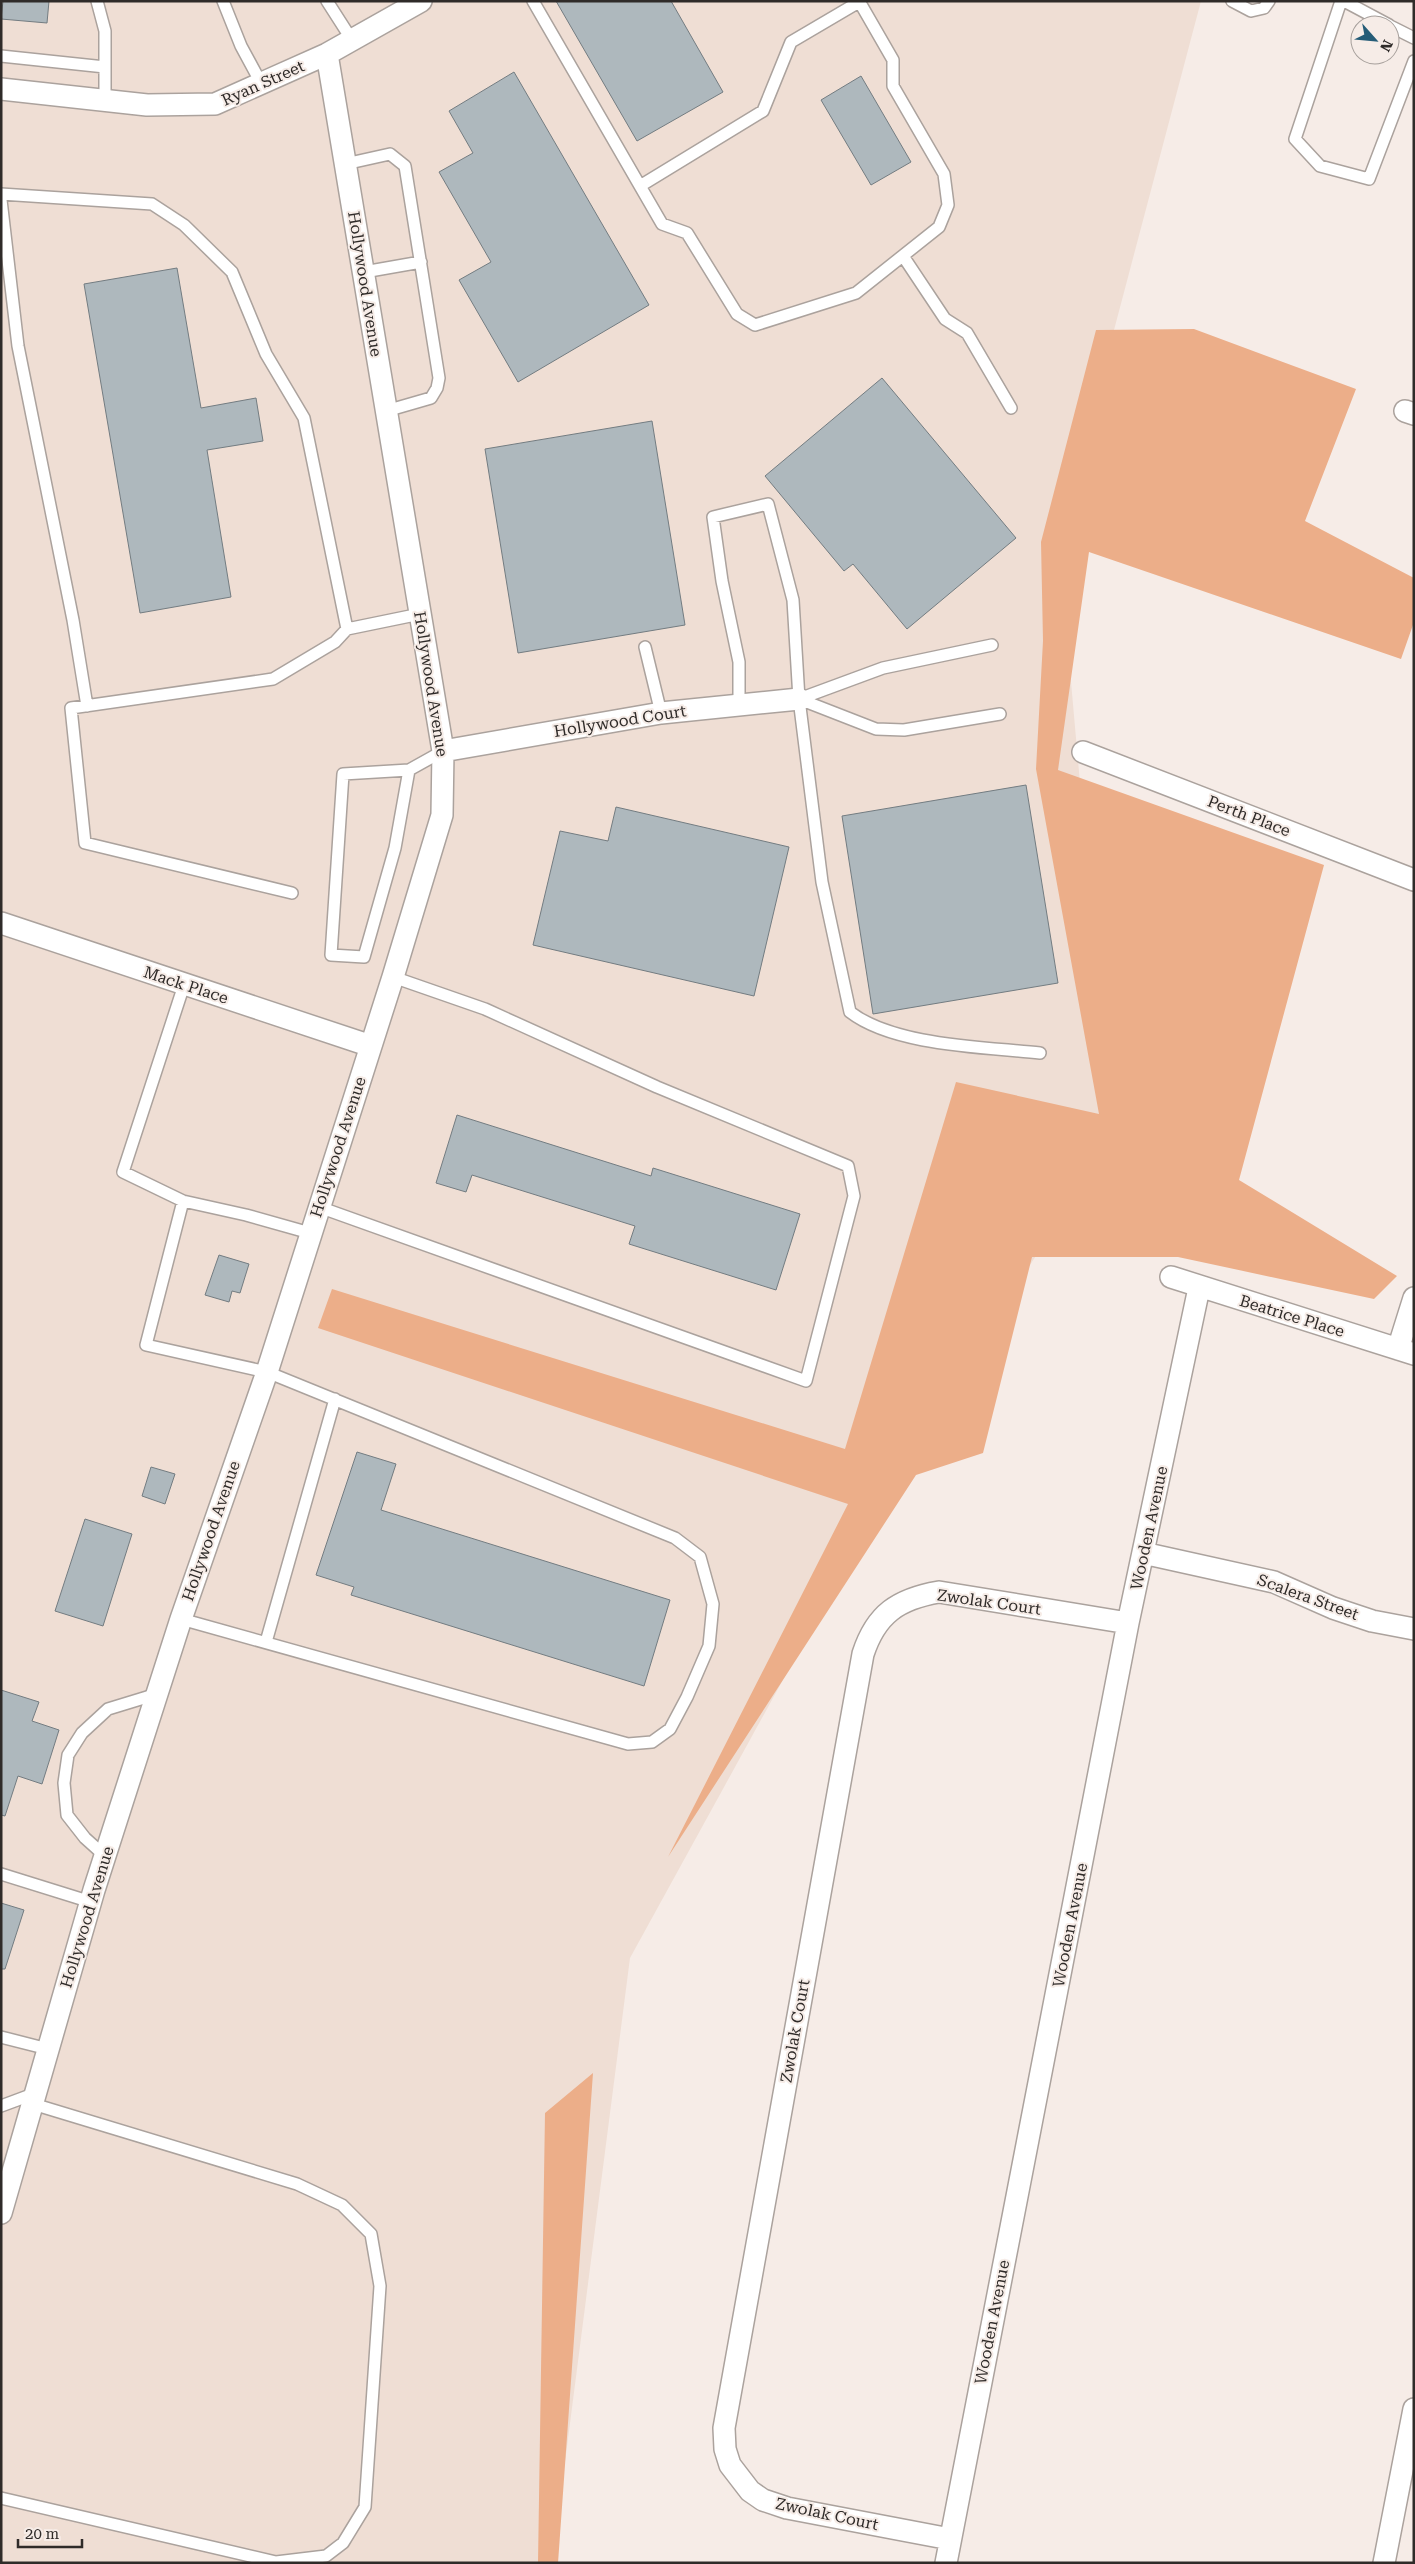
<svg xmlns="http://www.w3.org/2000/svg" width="1415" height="2564" font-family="'Roboto Serif',serif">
<rect width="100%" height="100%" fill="#f6ece7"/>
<path fill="#efded4" d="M1,1h1200l-110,416 -31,141 52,585 -185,275 -297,540 -78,605h-551z"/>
<path fill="#ecae89" d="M1194,329l162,60 -51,132 109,57v44l-13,37 -312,-107 -31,218 266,95 -85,315 158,96 -23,23 -196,-42h-146l-49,196 -67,22 -248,382 180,-353 -530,-176 14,-39 513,160 111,-367 143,32 -63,-345 7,-128 -2,-99 55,-212z
M593,2073l-35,490h-20l7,-450z"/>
<path fill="#aeb8bd" stroke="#737c81" d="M3,1h46l-2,22 -46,-4z
M556,1h115l52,91 -86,49z
M514,72l135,233 -131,77 -59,-102 32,-18 -52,-90 34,-19 -24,-42z
M861,76l50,86 -40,23 -50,-85z
M177,268l24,140 55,-10 7,43 -56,9 24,147 -91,16 -56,-329z
M882,378l134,160 -109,91 -54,-65 -9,7 -79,-95z
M652,421l33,204 -167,28 -33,-204z
M1026,785l32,198 -185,31 -31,-198z
M616,807l173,40 -35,149 -221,-51 27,-114 48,10z
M457,1115l194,61 2,-8 147,46 -24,76 -147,-46 6,-18 -163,-51 -6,17 -30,-9z
M219,1255l30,9 -9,29 -8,-2 -3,11 -24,-7z
M357,1452l39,12 -15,46 289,90 -26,86 -293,-91 3,-8 -38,-12z
M151,1467l24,7 -10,30 -23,-8z
M85,1519l47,15 -29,92 -48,-15z
M1,1690l38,12 -7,19 27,9 -17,54 -24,-8 -13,40 -4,-1z
M1,1903l23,7 -19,59h-4z"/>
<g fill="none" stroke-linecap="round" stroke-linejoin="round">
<g stroke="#aba29d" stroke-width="14">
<path id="service" d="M97,1l8,30v70
M223,1l18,45 20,37
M327,1l25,39
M533,1l129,223 25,9 50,81 18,11 101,-32 83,-66 9,-22 -4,-31 -51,-88v-26l-34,-59
M1232,1l19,10 13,-3 5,-7
M1341,1l-46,138 25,27 49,13 45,-118
M1344,1l45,24
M1390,26l24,12
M1,56l104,11
M345,164l45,-10 15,12 34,212 -2,10 -6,10 -45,13
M640,186l123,-75 28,-69 68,-40
M1,194l151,10 32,21 48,47 34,82 38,64 43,211
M1,200l17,146 55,274 14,86
M903,256l42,63 22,14 44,75
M364,272l57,-10
M645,647l16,66
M799,699l77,30 28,1 96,-16
M799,699l84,-31 109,-23
M739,705v-43l-17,-81 -9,-64 55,-13 25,96 6,99 23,183 28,130c44,34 135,35 190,41
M409,770l-14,78 -31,109 -33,-2 12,-181 66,-4 34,-19
M292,893l-207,-50 -14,-135 202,-29 62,-37 12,-13 73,-15
M184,985l-61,187 60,29 63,14 64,18
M319,1207l487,174 48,-185 -6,-30 -191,-79 -172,-78 -92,-32
M181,1619l447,125 24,-2 18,-13 17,-32 22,-51 4,-42 -13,-47 -25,-19 -408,-166 -121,-27 37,-144
M266,1642l69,-243
M105,1856l-20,-18 -18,-23 -3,-32 4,-28 14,-22 26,-24 49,-15
M1,1874l90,28
M1,2037l47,12
M1,2106l35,-13
M1,2498l275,64 50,-6 17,-13 22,-36 15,-221 -9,-52 -29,-29 -45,-21 -264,-80"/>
</g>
<g stroke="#aba29d" stroke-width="24">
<path id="minor" d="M1,89l146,16 68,-1 112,-50 94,-53
M1405,411l9,3
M443,751l218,-38 138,-14
M1083,752l331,128
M1,923l370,123
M1171,1277l243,77
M1398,1349l16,-51
M1143,1553l131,29 59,26 39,13 42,8
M1,2213l93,-323 87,-271 86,-247 126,-395 49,-162 1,-64 -116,-697
M950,2539l-163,-31 -24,-8 -13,-9 -20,-26 -5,-16 -1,-21 139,-774c13,-40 35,-55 76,-62l189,31
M946,2563l182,-940 71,-335
M1384,2563l30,-154"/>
</g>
<use href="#service" stroke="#fff" stroke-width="11"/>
<use href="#minor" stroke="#fff" stroke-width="21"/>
</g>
<g text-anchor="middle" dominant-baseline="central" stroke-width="4" stroke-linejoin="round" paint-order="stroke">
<g font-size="16" fill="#2f2b29" stroke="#f6ece7">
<text transform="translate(263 83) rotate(-24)">Ryan Street</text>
<text transform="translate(365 284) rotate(81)">Hollywood Avenue</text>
<text transform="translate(431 684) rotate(81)">Hollywood Avenue</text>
<text transform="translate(620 721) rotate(-9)">Hollywood Court</text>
<text transform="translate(1249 816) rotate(21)">Perth Place</text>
<text transform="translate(186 985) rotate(18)">Mack Place</text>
<text transform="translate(338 1147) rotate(-72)">Hollywood Avenue</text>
<text transform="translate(1292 1316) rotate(17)">Beatrice Place</text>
<text transform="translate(1149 1528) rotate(-78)">Wooden Avenue</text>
<text transform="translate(211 1531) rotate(-71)">Hollywood Avenue</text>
<text transform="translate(1308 1597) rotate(20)">Scalera Street</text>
<text transform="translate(989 1602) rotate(8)">Zwolak Court</text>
<text transform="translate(87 1917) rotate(-73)">Hollywood Avenue</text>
<text transform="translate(1070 1925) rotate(-79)">Wooden Avenue</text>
<text transform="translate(795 2031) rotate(-80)">Zwolak Court</text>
<text transform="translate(992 2322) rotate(-79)">Wooden Avenue</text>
<text transform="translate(827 2514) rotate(12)">Zwolak Court</text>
</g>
</g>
<rect width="1415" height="2564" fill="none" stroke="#2f2b29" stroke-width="5"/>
<g transform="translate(1375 40) rotate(117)"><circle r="24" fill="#f6ece7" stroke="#a69f9b"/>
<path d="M0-4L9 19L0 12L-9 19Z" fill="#255c77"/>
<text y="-8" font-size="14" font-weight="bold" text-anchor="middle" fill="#2f2b29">N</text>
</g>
<path d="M18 2539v8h64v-8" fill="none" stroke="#2f2b29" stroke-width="2.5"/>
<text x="25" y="2539" font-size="15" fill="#2f2b29" stroke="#f6ece7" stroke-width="4" paint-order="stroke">20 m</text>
</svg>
